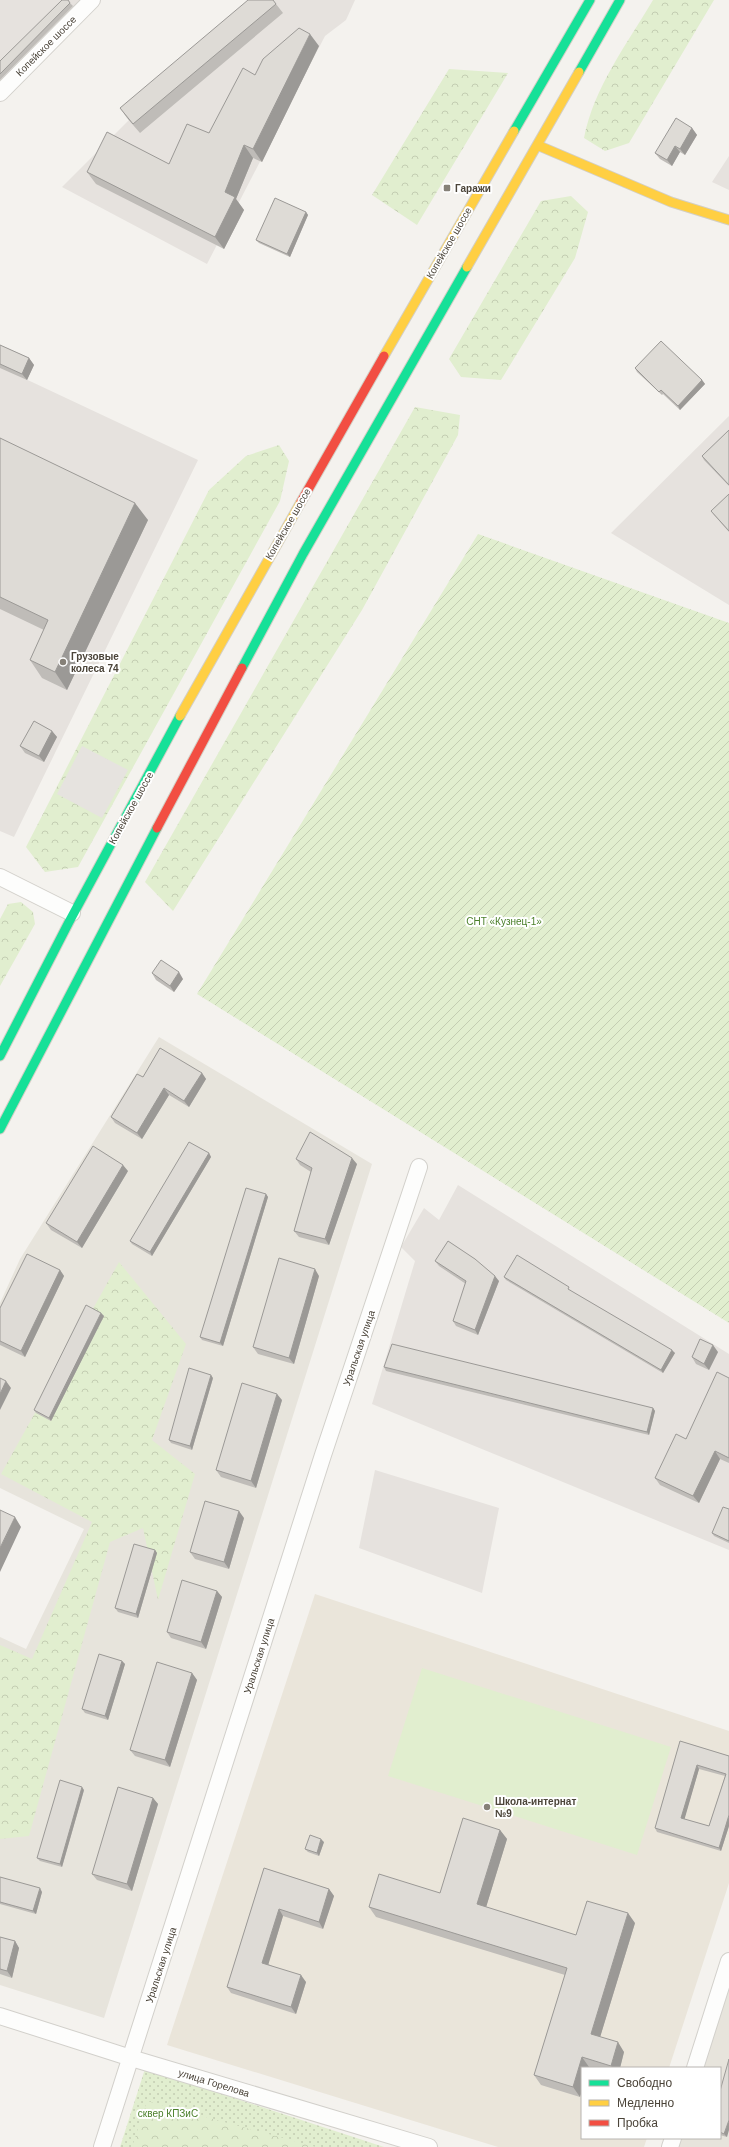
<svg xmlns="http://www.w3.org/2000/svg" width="729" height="2147" font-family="Helvetica,sans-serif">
<defs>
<pattern id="grass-dots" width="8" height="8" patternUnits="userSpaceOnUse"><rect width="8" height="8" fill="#e1eecf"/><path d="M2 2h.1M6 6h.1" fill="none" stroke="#c3cdb2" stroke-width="1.8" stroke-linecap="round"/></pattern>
<pattern id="forest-crowns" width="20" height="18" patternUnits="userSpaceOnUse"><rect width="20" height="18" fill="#e1eecf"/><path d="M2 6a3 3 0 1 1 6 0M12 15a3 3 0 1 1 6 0" fill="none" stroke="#c3cdb2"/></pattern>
<pattern id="garden-furrows" width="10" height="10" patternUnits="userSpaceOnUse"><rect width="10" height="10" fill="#e1eecf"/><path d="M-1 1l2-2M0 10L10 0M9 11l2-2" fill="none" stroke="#c3cdb2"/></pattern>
</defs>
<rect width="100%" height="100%" fill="#f4f2ee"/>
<path fill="#e7e4dc" d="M159,1037l213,127 -268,854 -104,-33v-348l26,12 58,-120 -84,-41v-185l20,-44z
M729,1989v158h-52l3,-9h40v-70h-17z"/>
<path fill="#e6e2de" d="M0,0h84l-84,86z
M272,0h83l-9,20 -21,16 -118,228 -145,-77 112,-112z
M729,156v34l-17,-8z
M0,367l198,93 -184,377 -14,-6z
M729,416v189l-118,-72z
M458,1185l271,169v196l-357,-146 43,-143 -14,-14 23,-39 15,12z
M375,1470l124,38 -17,85 -123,-45z"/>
<path fill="#eae5da" d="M315,1594l414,137v152l-60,185h-87v70h65l-3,9h-146l-331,-102z"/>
<path fill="url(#grass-dots)" d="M145,2069l239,78h-264z"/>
<path fill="url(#forest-crowns)" d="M653,0h61l-85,143 -24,8 -21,-13c10,-51 43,-94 69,-138z
M449,69l59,4 -91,152 -45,-30z
M571,196l17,16 -13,46 -74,122 -40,-3 -12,-18 92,-158z
M415,407l45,8 -2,20 -96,175 -189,301 -28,-29z
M279,445l10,16 -9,40 -202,366 -33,5 -19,-25 183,-357 37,-34z
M21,902l12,10 2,12 -35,62v-67l8,-15z
M119,1262l67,82 -34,96 43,34 -37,126 -15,-72 -33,14 -81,294 -29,3v-194l32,14 60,-137 -91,-48z
M147,2101l169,46h-184z"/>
<path fill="url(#garden-furrows)" d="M478,534l251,89v700l-532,-329z"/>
<path fill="#e1eecf" d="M422,1668l249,79 -34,108 -249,-79z"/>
<path fill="#e6e3df" d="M82,746l46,24 -26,48 -45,-24z"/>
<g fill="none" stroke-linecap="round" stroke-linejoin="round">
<g stroke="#d2d0cb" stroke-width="18">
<path id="street" d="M0,93l92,-93
M0,877l72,36
M0,2016l131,42 298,89
M695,2068l34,-107
M102,2147l221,-692 96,-288
M670,2147l3,-9"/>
</g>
<g stroke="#d3cfc5" stroke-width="11">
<path id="fast" d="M579,72l41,-72
M514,131l76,-131
M242,668l61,-114 164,-287
M0,1056l69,-134 111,-206
M0,1129l157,-301"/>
</g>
<g stroke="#d3cfc5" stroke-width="11">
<path id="slow" d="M537,145l134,57 58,18
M467,267l112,-195
M384,356l130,-225
M180,716l121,-214"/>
</g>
<g stroke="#d3cfc5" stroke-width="11">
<path id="jam" d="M301,502l83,-146
M157,828l85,-160"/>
</g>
<use href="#street" stroke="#fdfdfc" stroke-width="16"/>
<use href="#fast" stroke="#16e098" stroke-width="9"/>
<use href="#slow" stroke="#ffcf43" stroke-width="9"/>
<use href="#jam" stroke="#f24e42" stroke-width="9"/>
</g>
<path fill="#bfbcb8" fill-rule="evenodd" d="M70,3l3,3 -73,74v-19z
M276,4l7,9 -143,120 -13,-15 -7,-10z
M319,46l-57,116 -9,-4 -17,41 8,11 -20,39 -128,-65 -9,-12 82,-8 40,-31 46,-58z
M692,128l5,7 -12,20 -5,-3 -8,14 -12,-7 -5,-6z
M306,212l2,3 -18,42 -31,-14 -3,-3z
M0,345l29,13 5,7 -7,15 -27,-12z
M635,368l67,12 3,4 -25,26 -17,-16 -1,1 -25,-23z
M729,430v56l-25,-26 -2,-4z
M0,438l148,82 -81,170 -25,-12 -12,-18 14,-30 -44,-21z
M729,494v38l-15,-17 -3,-4z
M52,731l5,6 -13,25 -19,-9 -5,-7z
M152,973l31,6 -9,13 -18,-12z
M202,1073l4,6 -17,28 -20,-12 -27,44 -27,-16 -4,-6 32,-40z
M209,1153l2,4 -59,99 -20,-12 -2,-3z
M296,1159l61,5 -28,81 -30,-8 -5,-6 17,-59 -11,-7z
M128,1171l-46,77 -31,-18 -5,-7z
M266,1194l2,3 -45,149 -21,-6 -2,-3z
M435,1261l64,20 -21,54 -22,-9 -3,-5 13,-37 -27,-18z
M60,1270l4,6 -39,81 -25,-12v-37z
M319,1276l-25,88 -36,-10 -5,-7z
M504,1277l67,13v1l104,62 -12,20 -157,-93z
M101,1313l3,3 -53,105 -15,-8 -2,-3z
M718,1352l-9,18 -13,-6 -4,-7z
M384,1367l269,41 2,3 -6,24 -263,-64z
M213,1378l-21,72 -21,-7 -2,-3z
M729,1378v85l-9,-4 -21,44 -39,-18 -5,-7 31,-39z
M282,1400l-26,88 -35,-11 -5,-7z
M729,1509v34l-15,-7 -2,-3z
M244,1518l-15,51 -34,-10 -5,-7z
M155,1550l2,3 -19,65 -20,-6 -3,-4z
M217,1591l5,6 -16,52 -35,-11 -4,-6z
M122,1661l3,3 -17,56 -23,-7 -3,-4z
M192,1673l5,7 -27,87 -35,-11 -5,-6z
M680,1741l49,15v70l-8,25 -64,-19 -2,-4zM699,1769l26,7 -16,50 -25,-7z
M84,1790l-22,77 -22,-6 -3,-3z
M153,1798l5,6 -26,87 -35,-11 -5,-6z
M500,1830l7,9 -21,68 90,28 59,-12 -35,114 24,15 -4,16h-26l-5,-1v1h-7l-2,29 -39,-12 -7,-10 31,-100 -189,-58 -7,-10 71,-14z
M324,1842l-5,14 -11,-4 -3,-3z
M264,1868l65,21 5,7 -11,33 -40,-13 -15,48 38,18 -10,32 -65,-21 -4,-6z
M0,1877l42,15 -6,22 -36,-10z
M0,1937l15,4 4,7 -7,30 -12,-4z
M720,2091l7,46 -7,-2z"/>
<path fill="#9b9996" d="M310,34l9,12 -57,116 -9,-13z
M692,128l5,7 -12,20 -5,-6z
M244,145l9,13 -17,41 8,11 -20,39 -9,-12 10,-45z
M675,146l5,6 -8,14 -5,-6z
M306,212l2,3 -18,42 -3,-3z
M29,358l5,7 -7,15 -5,-6z
M702,380l3,4 -25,26 -2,-4z
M135,503l13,17 -81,170 -12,-18z
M52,731l5,6 -13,25 -5,-6z
M179,972l4,7 -9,13 -4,-6z
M202,1073l4,6 -17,28 -5,-6z
M164,1088l5,7 -27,44 -5,-6z
M209,1153l2,4 -59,99 -2,-4z
M352,1158l5,6 -28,81 -4,-6z
M123,1165l5,6 -46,77 -5,-6z
M266,1194l2,3 -45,149 -3,-3z
M315,1269l4,7 -25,88 -5,-6z
M60,1270l4,6 -39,81 -4,-6z
M495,1276l4,5 -21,54 -3,-5z
M101,1313l3,3 -53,105 -2,-3z
M713,1345l5,7 -9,18 -5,-6z
M672,1350l3,3 -12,20 -2,-3z
M211,1375l2,3 -21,72 -2,-4z
M6,1381l5,7 -11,22v-16z
M277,1394l5,6 -26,88 -5,-7z
M653,1408l2,3 -6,24 -2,-3z
M715,1451l5,8 -21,44 -6,-7z
M239,1511l5,7 -15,51 -5,-7z
M15,1517l6,10 -21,45v-24z
M155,1550l2,3 -19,65 -2,-4z
M217,1591l5,6 -16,52 -5,-7z
M122,1661l3,3 -17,56 -3,-4z
M192,1673l5,7 -27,87 -5,-7z
M697,1765l2,4 -15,52 -3,-3z
M82,1787l2,3 -22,77 -2,-3z
M153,1798l5,6 -26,87 -5,-7z
M729,1815v11l-8,25 -2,-3z
M500,1830l7,9 -23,75 -7,-10z
M321,1839l3,3 -5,14 -2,-3z
M40,1888l2,4 -6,22 -3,-3z
M329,1889l5,7 -11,33 -4,-7z
M279,1909l4,7 -16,53 -5,-6z
M628,1913l7,10 -37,121 -7,-10z
M15,1941l4,7 -7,30 -5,-7z
M301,1975l5,7 -10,32 -5,-7z
M618,2042l6,10 -4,16h-8l-1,-2z
M582,2057l7,10v1h-7v23l-2,6 -7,-10z
M729,2120v10l-2,7 -3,-3z"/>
<path fill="#dedbd6" stroke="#9b9996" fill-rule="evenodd" d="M62,0h6l2,3 -70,71v-13z
M248,0h25l3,4 -143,120 -13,-16z
M299,28l11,6 -57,115 -9,-4 -19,47 10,5 -20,40 -128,-65 20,-40 62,32 18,-40 22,9 34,-65 12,7 8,-16z
M676,118l16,10 -12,21 -5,-3 -8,14 -12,-7z
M275,198l31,14 -19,42 -31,-14z
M661,341l41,39 -24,26 -17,-16 -2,2 -24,-24z
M0,345l29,13 -7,16 -22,-10z
M729,430v55l-27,-29z
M0,438l135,65 -80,169 -25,-12 18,-40 -48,-23z
M729,494v37l-18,-20z
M34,721l18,10 -13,25 -19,-10z
M161,960l18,12 -9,14 -18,-13z
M160,1048l42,25 -18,28 -20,-13 -27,45 -26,-16 26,-43 6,3z
M310,1132l42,26 -27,81 -31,-8 18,-63 -16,-9z
M189,1142l20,11 -59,99 -20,-11z
M93,1146l30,19 -46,77 -31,-19z
M246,1188l20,6 -46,149 -20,-6z
M448,1241l27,18 20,17 -20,54 -22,-9 13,-40 -31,-20z
M27,1254l33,16 -39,81 -21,-10v-33z
M517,1255l52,32 -1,2 104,61 -11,20 -157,-93z
M279,1258l36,11 -26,89 -36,-11z
M86,1305l15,8 -52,105 -15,-8z
M700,1339l13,6 -9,19 -12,-7z
M392,1344l261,64 -6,24 -263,-65z
M189,1368l22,7 -21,71 -21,-6z
M717,1372l12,6v80l-14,-7 -22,45 -38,-18 21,-44 10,5z
M0,1378l6,3 -6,13z
M242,1383l35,11 -26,87 -35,-11z
M205,1501l34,10 -15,51 -34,-10z
M723,1507l6,2v32l-17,-8z
M0,1510l15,7 -15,31z
M134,1544l21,6 -19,64 -21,-6z
M182,1580l35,11 -16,51 -34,-10z
M99,1654l23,7 -17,55 -23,-7z
M157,1662l35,11 -27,87 -35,-10z
M680,1741l49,15v59l-10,33 -64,-20zM697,1765l29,9 -17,52 -28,-8z
M60,1780l22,7 -22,77 -23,-6z
M118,1787l35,11 -26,86 -35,-10z
M463,1818l37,12 -23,74 99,31 11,-34 41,12 -37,121 27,8 -7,24 -29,-9 -9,30 -39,-12 33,-107 -198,-61 10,-33 61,19z
M310,1835l11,4 -4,14 -12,-4z
M264,1868l65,21 -10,33 -40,-13 -17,54 39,12 -10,32 -64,-20z
M0,1877l40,11 -7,23 -33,-9z
M0,1937l15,4 -8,30 -7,-2z
M729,2059v61l-5,14 -4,-2v-41z"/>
<g fill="#868178" stroke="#fff" stroke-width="1.5">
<rect x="443" y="184" width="8" height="8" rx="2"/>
<circle cx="63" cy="662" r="4"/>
<circle cx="487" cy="1807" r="4"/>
</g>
<g text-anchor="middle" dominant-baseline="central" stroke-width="4" stroke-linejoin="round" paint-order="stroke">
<g font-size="10" fill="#4b4439" stroke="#fff">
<text transform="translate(46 46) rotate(-45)">Копейское шоссе</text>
<text transform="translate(449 243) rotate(-60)">Копейское шоссе</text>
<text transform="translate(288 524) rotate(-60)">Копейское шоссе</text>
<text transform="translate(131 808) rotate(-61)">Копейское шоссе</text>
<text transform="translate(359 1348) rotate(-71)">Уральская улица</text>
<text transform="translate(259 1656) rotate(-72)">Уральская улица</text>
<text transform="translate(161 1965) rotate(-72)">Уральская улица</text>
<text transform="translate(214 2083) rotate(17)">улица Горелова</text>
</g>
<g font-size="10" font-weight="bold" fill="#4b4439" stroke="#fff" text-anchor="start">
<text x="455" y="188">Гаражи</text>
<text x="71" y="656">Грузовые<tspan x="71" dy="12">колеса 74</tspan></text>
<text x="495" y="1801">Школа-интернат<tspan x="495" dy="12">№9</tspan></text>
</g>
<g font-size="10" fill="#4a7f2a" stroke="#fff">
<text x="504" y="921">СНТ «Кузнец-1»</text>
<text x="168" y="2113">сквер КПЗиС</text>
</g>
</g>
<rect x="581" y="2067" width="140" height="72" fill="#ffffff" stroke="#b7b4b0"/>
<rect x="589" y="2080" width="20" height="6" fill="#16e098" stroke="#b7b4b0"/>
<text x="617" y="2087" font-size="12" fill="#4b4439">Свободно</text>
<rect x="589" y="2100" width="20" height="6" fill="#ffcf43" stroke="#b7b4b0"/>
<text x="617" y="2107" font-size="12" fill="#4b4439">Медленно</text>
<rect x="589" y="2120" width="20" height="6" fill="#f24e42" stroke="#b7b4b0"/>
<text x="617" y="2127" font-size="12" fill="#4b4439">Пробка</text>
</svg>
